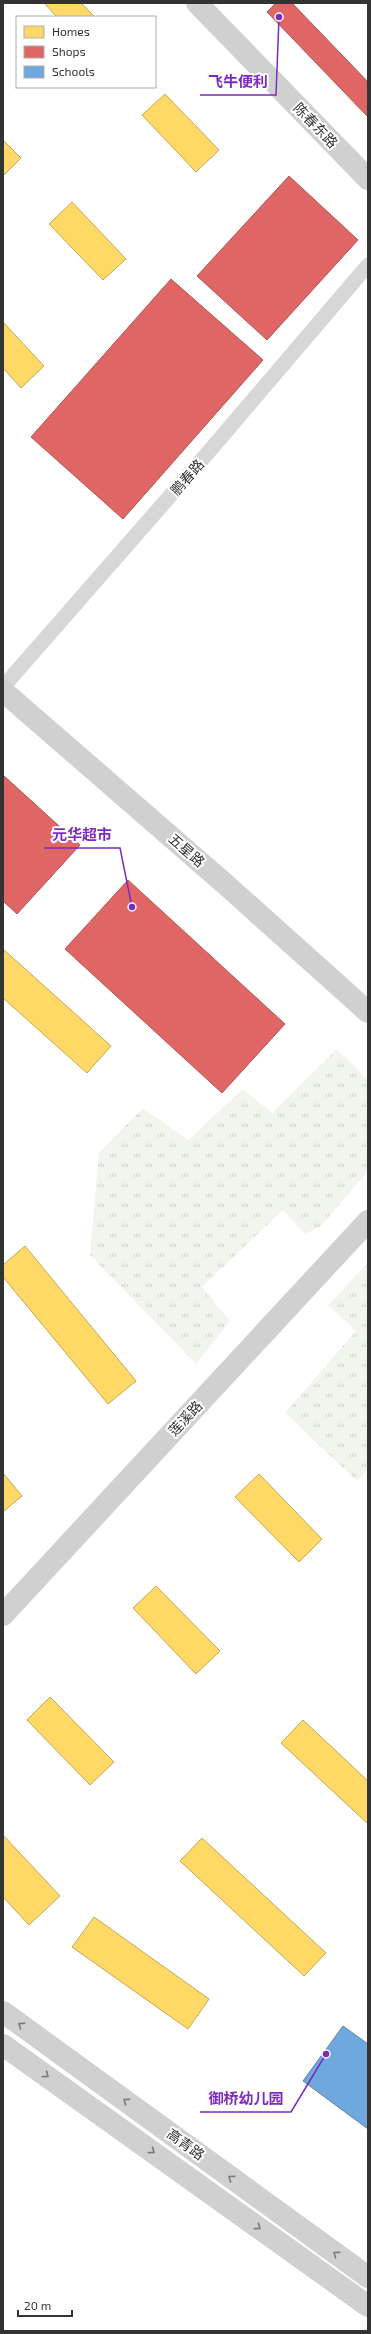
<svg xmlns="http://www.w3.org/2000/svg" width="371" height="2334" font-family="'Exo 2','Noto Sans SC',sans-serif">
<defs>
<pattern id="park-tufts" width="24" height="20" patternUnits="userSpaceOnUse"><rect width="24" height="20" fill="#f1f5ed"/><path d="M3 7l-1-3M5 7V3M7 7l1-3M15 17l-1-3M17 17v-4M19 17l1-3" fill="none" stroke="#cfd2cc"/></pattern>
</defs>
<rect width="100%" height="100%" fill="#fff"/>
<path fill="url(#park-tufts)" d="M337,1049l31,31v91l-47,55 -16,8 -22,-24 -81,77 28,34 -34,43 -106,-109 9,-102 44,-45 45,32 55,-51 29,24z
M368,1263v207l-11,11 -72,-68 71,-82 -28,-26z"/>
<path fill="#ffd966" stroke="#c2a757" d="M44,3h37l14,14h-38z
M165,94l54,56 -23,22 -54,-57z
M3,140l18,18 -18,18z
M72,202l54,57 -23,21 -54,-56z
M3,322l41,44 -23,22 -18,-20z
M3,949l108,97 -24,27 -84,-75z
M25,1246l111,135 -28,23 -105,-127v-12z
M3,1473l19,23 -19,16z
M259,1474l63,65 -23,23 -64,-65z
M156,1586l64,65 -24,23 -63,-66z
M50,1697l64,65 -24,23 -63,-65z
M303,1720l65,61v43l-87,-81z
M3,1835l57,61 -31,29 -26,-28z
M202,1838l124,115 -22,23 -124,-115z
M94,1917l115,82 -21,30 -116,-82z"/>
<path fill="#e06666" stroke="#ac5757" d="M276,3h16l76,79v35l-101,-105z
M289,176l69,64 -91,100 -70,-64z
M171,279l92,81 -140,159 -92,-82z
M3,775l77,70 -63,69 -14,-13z
M128,880l157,144 -63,69 -157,-144z"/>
<path fill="#6fa8dc" stroke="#5d85a9" d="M343,2026l25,18v85l-65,-48z"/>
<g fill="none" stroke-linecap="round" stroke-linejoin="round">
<path stroke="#d7d7d7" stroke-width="15" d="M3,687l209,-239 156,-183"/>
<path stroke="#d0d0d0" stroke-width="22" d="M197,3l171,176
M3,691l221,192 144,129
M3,1615l365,-394
M3,2012l365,265
M3,2045l365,261"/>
</g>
<defs><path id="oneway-chevron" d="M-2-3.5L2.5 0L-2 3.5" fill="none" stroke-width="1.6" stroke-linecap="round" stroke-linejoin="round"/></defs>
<g stroke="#7a7a7a">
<use href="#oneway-chevron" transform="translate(21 2025) rotate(-144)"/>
<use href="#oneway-chevron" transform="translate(46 2075) rotate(36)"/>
<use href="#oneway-chevron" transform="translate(126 2101) rotate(-144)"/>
<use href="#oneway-chevron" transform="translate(152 2151) rotate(36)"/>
<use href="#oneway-chevron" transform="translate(231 2178) rotate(-144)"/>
<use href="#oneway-chevron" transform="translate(258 2227) rotate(36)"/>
<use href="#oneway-chevron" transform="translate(336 2254) rotate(-144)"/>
</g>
<g text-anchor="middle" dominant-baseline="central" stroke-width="4" stroke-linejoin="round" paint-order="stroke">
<g font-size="14" fill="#333" stroke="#fff">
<text transform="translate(316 125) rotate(46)">陈春东路</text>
<text transform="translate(187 477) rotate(-49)">鹏春路</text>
<text transform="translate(187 850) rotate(41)">五星路</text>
<text transform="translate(185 1418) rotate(-47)">莲溪路</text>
<text transform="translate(186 2144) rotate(36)">高青路</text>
</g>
</g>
<path fill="none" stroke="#7b2cbf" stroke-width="1.5" d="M279 17L276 95H200M132 907L120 848H44M326 2054L291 2112H200"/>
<g fill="#7b2cbf" stroke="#fff" stroke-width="1.5">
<circle cx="279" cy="17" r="4"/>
<circle cx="132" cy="907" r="4"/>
<circle cx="326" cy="2054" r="4"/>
</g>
<g font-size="15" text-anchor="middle" font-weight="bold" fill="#7b2cbf" stroke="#fff" stroke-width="4" stroke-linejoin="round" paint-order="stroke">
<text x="238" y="87">飞牛便利</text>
<text x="82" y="840">元华超市</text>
<text x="246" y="2104">御桥幼儿园</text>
</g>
<rect width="371" height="2334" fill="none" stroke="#333333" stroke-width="8"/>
<rect x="16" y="16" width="140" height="72" fill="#ffffff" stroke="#adadad"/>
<rect x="24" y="26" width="20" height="12" fill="#ffd966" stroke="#adadad"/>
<text x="52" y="36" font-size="12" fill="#333333">Homes</text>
<rect x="24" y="46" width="20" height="12" fill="#e06666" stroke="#adadad"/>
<text x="52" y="56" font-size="12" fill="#333333">Shops</text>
<rect x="24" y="66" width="20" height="12" fill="#6fa8dc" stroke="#adadad"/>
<text x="52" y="76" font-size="12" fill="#333333">Schools</text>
<path d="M18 2310v6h54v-6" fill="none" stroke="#333333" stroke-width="2"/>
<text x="24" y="2310" font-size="12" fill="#333333" stroke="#ffffff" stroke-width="3" paint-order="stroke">20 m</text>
</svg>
